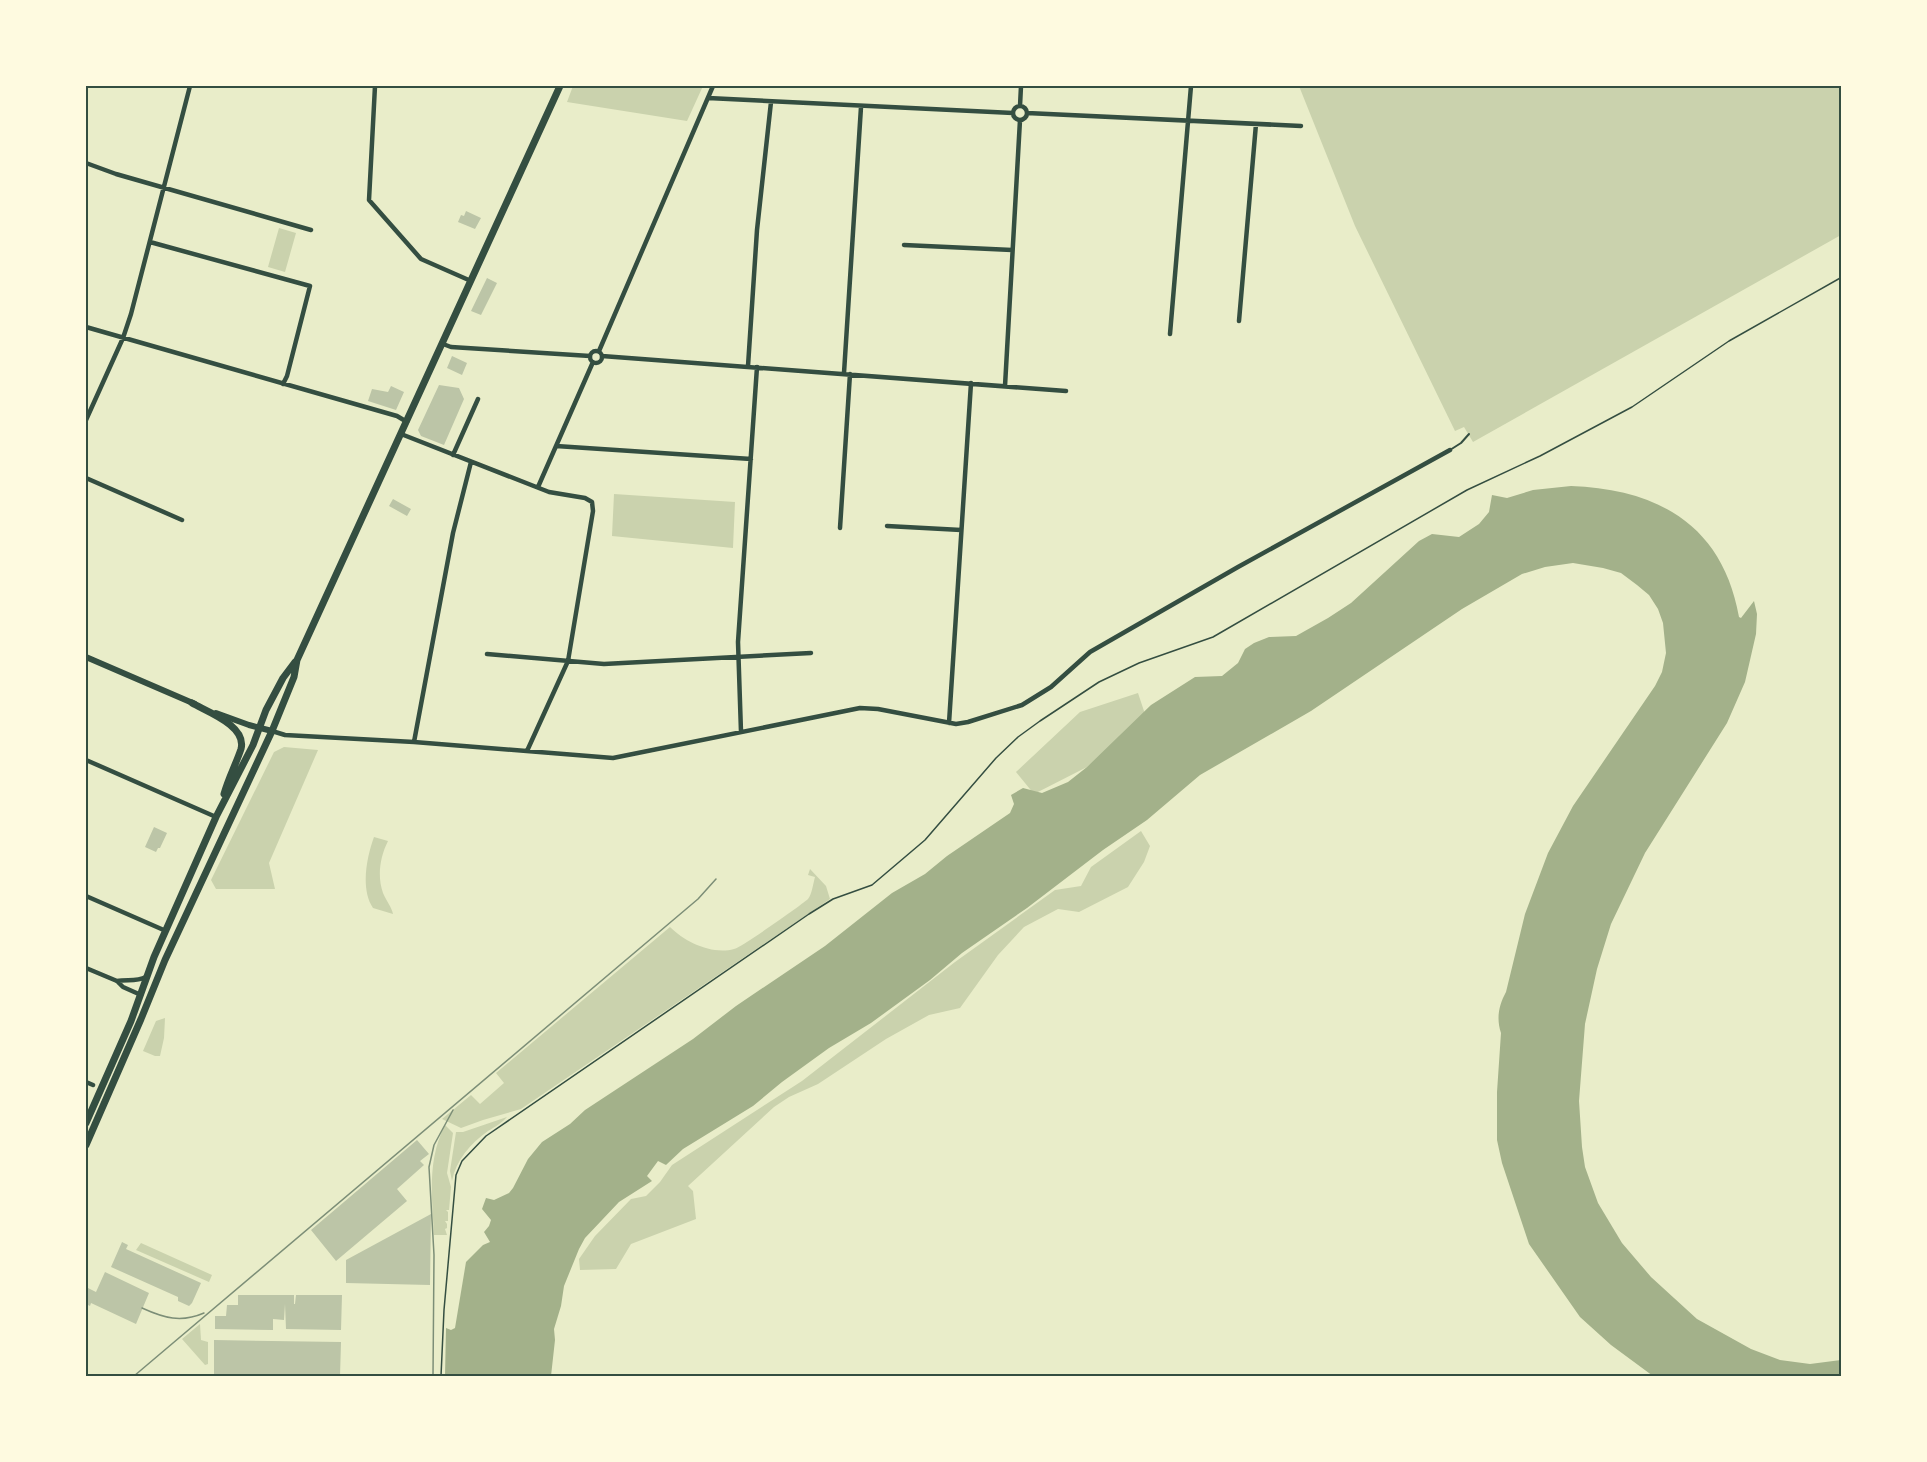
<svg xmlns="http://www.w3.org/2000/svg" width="1927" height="1462" font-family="Lato,sans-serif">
<rect width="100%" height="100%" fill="#e9edc9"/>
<path fill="#cad2ad" d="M573,86h130l-16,35 -120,-19z
M1299,86h542v149l-368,207 -9,-15 -9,4 -100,-205z
M279,228l17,5 -11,39 -17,-5z
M614,494l121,8 -2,46 -121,-12z
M1138,693l8,24 -59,50 -53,27 -18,-22 64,-60z
M284,747l34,3 -49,113 6,26h-59l-5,-9 63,-128z
M1141,831l9,15 -6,16 -16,25 -49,25 -21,-3 -34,18 -26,28 -38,53 -31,7 -43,24 -68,45 -29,13 -15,10 -86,79 5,5 3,28 -65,25 -15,25 -36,1 -1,-11 16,-23 36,-37 15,-3 14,-14 12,-17 130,-84 153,-119 100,-72 26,-4 10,-19z
M374,837l14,4c-8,16 -11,35 -5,52 3,7 9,15 10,21l-20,-6c-13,-19 -6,-52 1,-71z
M810,869l16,17 4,13 -309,210 -38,11 -22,8 -19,-9 29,-24 9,9 24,-21 -8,-10 174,-146c15,15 42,28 64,22 8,-2 66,-43 74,-50 4,-5 5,-15 7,-22l-7,-2z
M165,1018l-1,20 -4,18h-5l-12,-5 13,-30z
M507,1117c-4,5 -12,10 -19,14 -18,13 -32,29 -36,50l-2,-10 6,-39h7z
M445,1125l8,8 -6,40 4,14 -2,23h-3l2,2v9h-3l2,3v4l-2,1 2,6h-13c-2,-38 -7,-75 11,-110z
M141,1243l71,32 -3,7 -73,-32z
M200,1324l1,16 7,2v22l-3,1 -23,-26z"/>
<path fill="#a3b18a" d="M1571,486c88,3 152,40 168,131l2,1 13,-17 3,13 -1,20 -11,48 -18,41 -82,130 -34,71 -14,45 -12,55 -6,77 3,46 3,20 13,36 24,40 29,34 46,42 54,30 29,11 30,4 31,-4v16h-188l-42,-31 -31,-28 -51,-73 -27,-81 -5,-23v-48l4,-59c-5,-15 -2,-28 5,-41l19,-78 23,-61 25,-47 82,-120 7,-14 4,-19 -3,-30 -5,-14 -9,-14 -12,-10 -16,-12 -18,-5 -30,-5 -28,4 -23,7 -60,35 -151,102 -111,64 -53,45 -44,30 -76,58 -65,45 -32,27 -59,43 -42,25 -47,34 -29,24 -70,43 -17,16 -8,-4 -11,15 5,5 -33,21 -34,36 -6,11 -15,37 -3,20 -7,23 1,11 -4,36h-106l1,-48 5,2 4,-2 11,-66 17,-17 7,-3 -6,-10 5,-6 2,-6 -9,-11 4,-11 8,2 15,-7 4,-5 15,-29 14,-17 28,-18 15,-14 108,-71 43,-33 89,-60 67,-53 33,-19 22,-18 63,-43 4,-9 -3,-9 12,-7 19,5 26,-11 19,-15 64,-62 44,-28 27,-1 16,-13 7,-14 9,-6 15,-6 27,-1 32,-18 23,-15 68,-62 13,-7 27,3 20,-13 10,-12 3,-17 15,3 26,-8z"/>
<path fill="#bcc5a7" d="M466,211l15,7 -6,11 -17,-7 3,-7 3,1z
M487,278l10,5 -16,32 -10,-4z
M452,356l15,7 -5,12 -15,-7z
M439,385l20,3 5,11 -20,46 -23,-9 -3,-6z
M391,386l13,6 -8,18 -28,-9 4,-12 16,3z
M393,499l18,10 -4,7 -18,-10z
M154,827l13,6 -7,15h-2l-2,4 -11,-5z
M417,1140l12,14 -9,7 4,4 -27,24 10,12 -71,60 -25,-31z
M431,1214l-1,71 -84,-2v-23z
M122,1242l6,3 -2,4 75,34 -9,20 -3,3 -11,-5v-4l-67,-30z
M105,1272l44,21 -13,31 -45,-21 -1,3 -4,-2 1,-2 -1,-1v-14l10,5z
M238,1295h56v9h1l1,-9h46l-1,35 -55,-1 -1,-25 -1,16 -11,-1v11l-58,-1v-13h11l1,-11h11z
M214,1340l127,2 -1,34h-126z"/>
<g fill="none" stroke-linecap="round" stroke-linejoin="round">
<path stroke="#344e41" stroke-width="1.5" d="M441,1376l3,-66 12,-135 6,-14 24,-25 323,-222 24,-15 39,-14 53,-45 71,-82 22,-21 22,-16 59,-39 40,-19 74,-26 254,-147 73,-34 92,-49 97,-66 113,-64"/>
<path stroke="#344e41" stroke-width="2" d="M1450,450l11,-7 8,-9"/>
<path stroke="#344e41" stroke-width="4.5" d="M375,86l-6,114 52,59 50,22
M708,98l305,15
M1020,106l1,-20
M1013 113a7 7 0 1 1 14 0a7 7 0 1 1-14 0Z
M1027,113l274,13
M86,163l30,11 195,56
M150,242l160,44 -23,90 -4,8
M904,245l108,5
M1239,321l17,-197
M86,327l311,89 10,6
M1170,334l21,-248
M443,344l8,3 139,9
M599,351l114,-265
M590 357a6 6 0 1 1 12 0a6 6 0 1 1-12 0Z
M602,356l464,35
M748,366l9,-136 14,-128
M844,373l17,-266
M1005,386l15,-266
M86,420l37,-82 8,-24 59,-228
M401,434l148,58 36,6 7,4 1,9 -25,150 -41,90
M556,446l195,13
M453,455l25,-56
M86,478l96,42
M538,487l55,-125
M887,526l74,4
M840,528l10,-154
M487,654l117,10 207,-11
M949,723l22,-340
M272,731l13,4 129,7 199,16 247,-50 18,1 78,15 12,-2 54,-17 29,-18 39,-35 148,-85 212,-117
M741,732l-3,-90 19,-275
M414,742l39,-209 18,-71
M86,760l130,57
M86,896l80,35
M86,968l31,13 6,6 18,8
M117,981c10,-2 19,1 29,-4
M86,1082l7,3"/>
<path stroke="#344e41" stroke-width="6" d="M86,657l109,47
M216,713l33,12 23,6"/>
<path stroke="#344e41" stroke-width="7" d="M192,703c16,9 55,23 49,46 -5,15 -13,30 -17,45
M86,1123l45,-102 23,-64 62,-140 37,-72 13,-35 17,-32 12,-16
M86,1145l55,-126 24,-59 107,-229 22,-54 3,-17 263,-574"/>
<path stroke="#7c8e77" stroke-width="1.5" d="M142,1308c22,10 39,15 62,5
M134,1376l564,-477 18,-20
M433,1376l1,-121 -5,-88 5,-22 19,-35"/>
</g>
<rect width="1927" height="1462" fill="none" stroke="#fefae0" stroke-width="174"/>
<rect x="87" y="87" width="1753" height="1288" fill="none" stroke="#344e41" stroke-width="2"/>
</svg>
